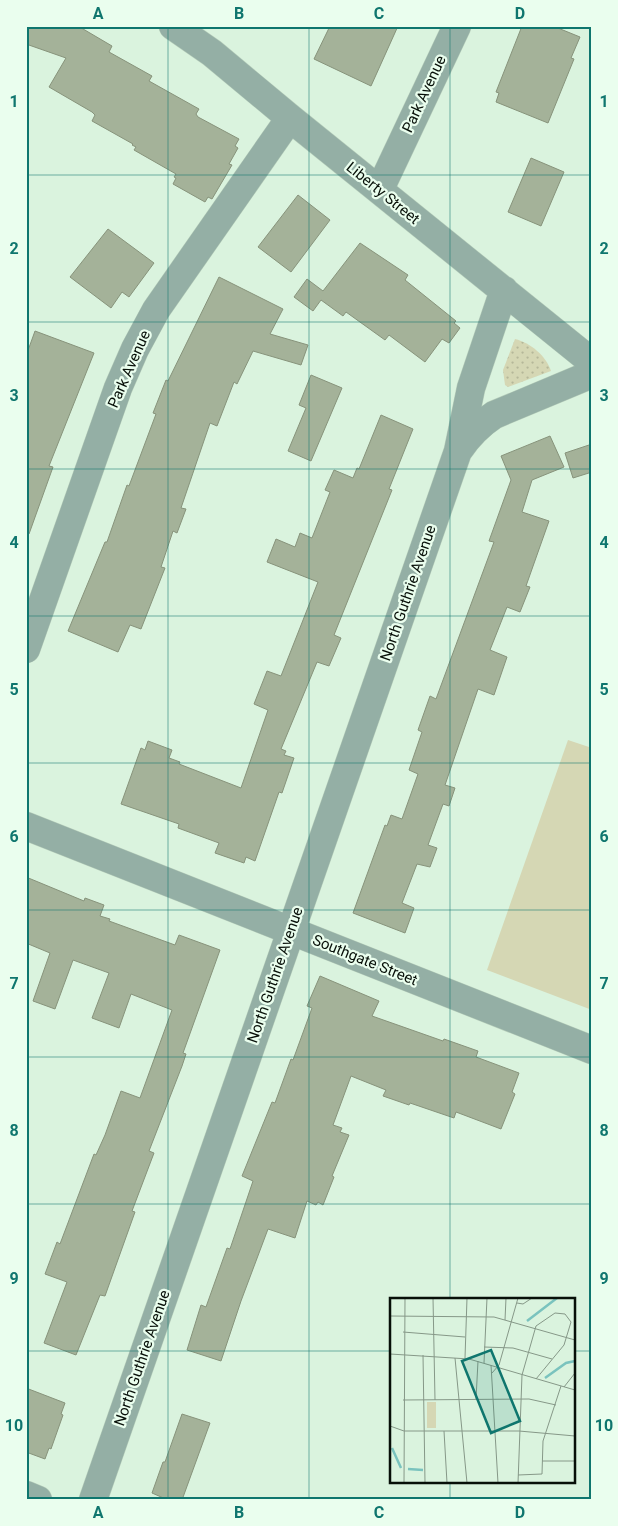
<svg xmlns="http://www.w3.org/2000/svg" width="618" height="1526" font-family="Roboto,sans-serif">
<defs>
<pattern id="grass-dots" width="8" height="8" patternUnits="userSpaceOnUse" patternTransform="scale(1.25)"><rect width="8" height="8" fill="#d5d7b4"/><path d="M2 2h.1M6 6h.1" fill="none" stroke="#b5b799" stroke-width="1.8" stroke-linecap="round"/></pattern>
</defs>
<rect width="100%" height="100%" fill="#daf3de"/>
<path fill="url(#grass-dots)" d="M515,339c16,4 31,17 36,32l-43,16 -3,-2 -2,-15z"/>
<path fill="#d5d7b4" d="M568,740l24,8v262l-105,-40z"/>
<path fill="#a4b299" stroke="#87937b" d="M26,26h52l34,20 -3,6 43,24 -3,5 50,28 -3,5 2,3 41,22 -4,7 3,2 -9,16 3,1 -20,34 -4,-2 -3,5 -32,-18 3,-6 -2,-1 2,-3 -42,-24 2,-3 -4,-2 1,-1 -41,-23 3,-6 -3,-3 -43,-25 17,-29 -40,-14z
M330,26h68l-27,60 -57,-27z
M522,26h31l27,11 -9,21 3,1 -26,64 -52,-21 3,-9 -3,-1z
M531,158l33,14 -23,54 -33,-14z
M298,195l32,25 -39,52 -33,-25z
M108,229l46,34 -25,34 -7,-5 -11,16 -41,-31z
M360,243l48,32 -3,5 51,41 -2,2 6,5 -11,15 -7,-4 -17,23 -36,-27 -4,5 -39,-28 -3,4 -22,-16 -8,11 -19,-14 13,-18 16,12z
M219,277l64,32 -13,25 38,11 -7,20 -48,-14 -16,33 -3,-2 -17,44 -7,-3 -29,85 5,1 -9,24 -4,-2 -12,36 4,1 -24,61 -11,-4 -12,27 -50,-21 37,-89h2l20,-57 2,1 27,-72 -3,-1 13,-33 2,1z
M35,331l59,22 -45,113 4,1 -24,67 -3,-1v-177z
M311,375l31,13 -31,73 -23,-10 18,-43 -7,-3z
M381,415l32,14 -24,60 3,1 -58,145 7,3 -12,28 -12,-4 -36,87 5,2 -2,4 10,3 -12,35 -3,-1 -24,69 -9,-4 -2,6 -29,-10 4,-10 -41,-15 1,-4 -58,-20 20,-56 4,2 3,-9 24,9 -3,8 11,4 -1,2 62,24 27,-78 -14,-6 13,-33 14,5 37,-94 -51,-20 9,-23 19,8 5,-14 12,5 18,-46 -5,-2 9,-20 19,8 4,-10 2,1z
M550,436l14,31 -32,13 -10,32 27,9 -23,65 4,1 -10,25 -13,-5 -17,43 17,7 -13,38 -16,-6 -33,96 10,3 -6,18 -6,-2 -15,41 9,3 -7,19 -13,-3 -15,39 12,5 -9,25 -52,-20 32,-88 2,1 4,-11 11,4 16,-45 -9,-4 13,-38 -4,-2 12,-34 6,3 58,-157 -5,-1 22,-61 -10,-24z
M592,444v28l-19,6 -8,-25z
M26,877l58,24 1,-3 19,7 -4,11 10,3 -1,2 66,24 4,-10 41,15 -37,103 3,1 -4,12 -33,85 5,2 -22,58 3,1 -30,84 -5,-1 -24,60 -32,-12 23,-61 -22,-8 12,-32 3,2 34,-90 2,1 9,-20 16,-44 19,7 32,-88 -41,-16 -12,34 -27,-10 17,-45 -36,-13 -18,49 -22,-8 17,-48 -24,-10z
M320,976l59,25 -7,15 71,25 1,-2 34,12 -2,6 43,16 -7,19 3,2 -14,35 -45,-17 -2,6 -44,-15 -1,2 -26,-9 3,-6 -35,-14 -18,49 9,3 -2,4 9,3 -17,41 2,1 -11,28 -5,-3 -2,3 -9,-4 -12,37 -27,-9 -27,72 -20,60 -34,-11 14,-45 5,2 21,-59 3,1 23,-68 -11,-5 30,-74 3,1 16,-44 2,1 19,-52 -5,-2z
M26,1388l39,15 -4,11 2,1 -12,34 -2,-1 -4,11 -19,-7z
M182,1414l28,9 -28,77h-14l-16,-7 11,-31h2z"/>
<g fill="none" stroke-linecap="round" stroke-linejoin="round">
<g stroke="#b8cfbc" stroke-width="29">
<path id="minor" d="M173,26l39,27 78,65 302,244
M380,189l77,-163
M459,450c10,-15 20,-25 35,-35l98,-41
M26,649l92,-261 17,-39 21,-39 134,-192
M26,826l566,224
M26,1495l12,5
M93,1500l365,-1049 13,-63 33,-98"/>
</g>
<use href="#minor" stroke="#94afa5" stroke-width="28"/>
</g>
<path fill="none" stroke="#0f766e" stroke-width="1" stroke-opacity="0.55" d="M168,26v1474M309,26v1474M450,26v1274M26,175h566M26,322h566M26,469h566M26,616h566M26,763h566M26,910h566M26,1057h566M26,1204h566M26,1351h366M574,1351h18M450,1482v18"/>
<g text-anchor="middle" dominant-baseline="central" stroke-width="4.5" stroke-linejoin="round" paint-order="stroke">
<g font-size="15" fill="#070f08" stroke="#eafeee">
<text transform="translate(424 94) rotate(-65)">Park Avenue</text>
<text transform="translate(383 193) rotate(39)">Liberty Street</text>
<text transform="translate(129 369) rotate(-66)">Park Avenue</text>
<text transform="translate(408 593) rotate(-71)">North Guthrie Avenue</text>
<text transform="translate(365 960) rotate(22)">Southgate Street</text>
<text transform="translate(275 975) rotate(-71)">North Guthrie Avenue</text>
<text transform="translate(142 1358) rotate(-71)">North Guthrie Avenue</text>
</g>
</g>
<g transform="translate(390 1298)">
<rect width="185" height="185" fill="#daf3de"/>
<path d="M37,104h9v26h-9z" fill="#d5d7b4"/>
<path fill="none" stroke="#7ac3be" stroke-width="2.5" d="M137,23l30,-23M155,80l21,-15 9,-2M2,150l9,20M18,171l15,1"/>
<path fill="none" stroke="#869888" stroke-width="1" d="M43,0l2,102M127,5l6,1 9,-6M0,18l104,1 81,23M115,22l1,-22M13,34l62,5M94,49l29,1 39,11M0,56l79,5 106,31M33,57l2,128M65,60l12,125M75,60l2,-60M94,65l3,-65M101,67l7,118M102,75l7,-8 19,-67M174,89l11,-14M86,101l2,-38M13,102l126,-1 27,6M0,128l14,5h115l56,5M54,133l3,52M152,163h33M0,166v16M128,177l24,-1 1,-33 18,-55M14,185l1,-185M128,185l4,-108 14,-49 19,-13 10,1 6,8 -7,23 -28,34"/>
<path fill="#0f766e" fill-opacity="0.15" stroke="#0f766e" stroke-width="2.5" d="M101,52l29,71 -29,12 -29,-72z"/>
<rect width="185" height="185" fill="none" stroke="#070f08" stroke-width="2.5"/>
</g>
<rect width="618" height="1526" fill="none" stroke="#eafeee" stroke-width="55"/>
<rect x="28" y="28" width="562" height="1470" fill="none" stroke="#0f766e" stroke-width="2"/>
<g font-size="16" text-anchor="middle" font-weight="bold" fill="#0f766e">
<text x="98" y="19">A</text>
<text x="239" y="19">B</text>
<text x="379" y="19">C</text>
<text x="520" y="19">D</text>
<text x="14" y="107">1</text>
<text x="604" y="107">1</text>
<text x="14" y="254">2</text>
<text x="604" y="254">2</text>
<text x="14" y="401">3</text>
<text x="604" y="401">3</text>
<text x="14" y="548">4</text>
<text x="604" y="548">4</text>
<text x="14" y="695">5</text>
<text x="604" y="695">5</text>
<text x="14" y="842">6</text>
<text x="604" y="842">6</text>
<text x="14" y="989">7</text>
<text x="604" y="989">7</text>
<text x="14" y="1136">8</text>
<text x="604" y="1136">8</text>
<text x="14" y="1284">9</text>
<text x="604" y="1284">9</text>
<text x="14" y="1431">10</text>
<text x="604" y="1431">10</text>
<text x="98" y="1518">A</text>
<text x="239" y="1518">B</text>
<text x="379" y="1518">C</text>
<text x="520" y="1518">D</text>
</g>
</svg>
